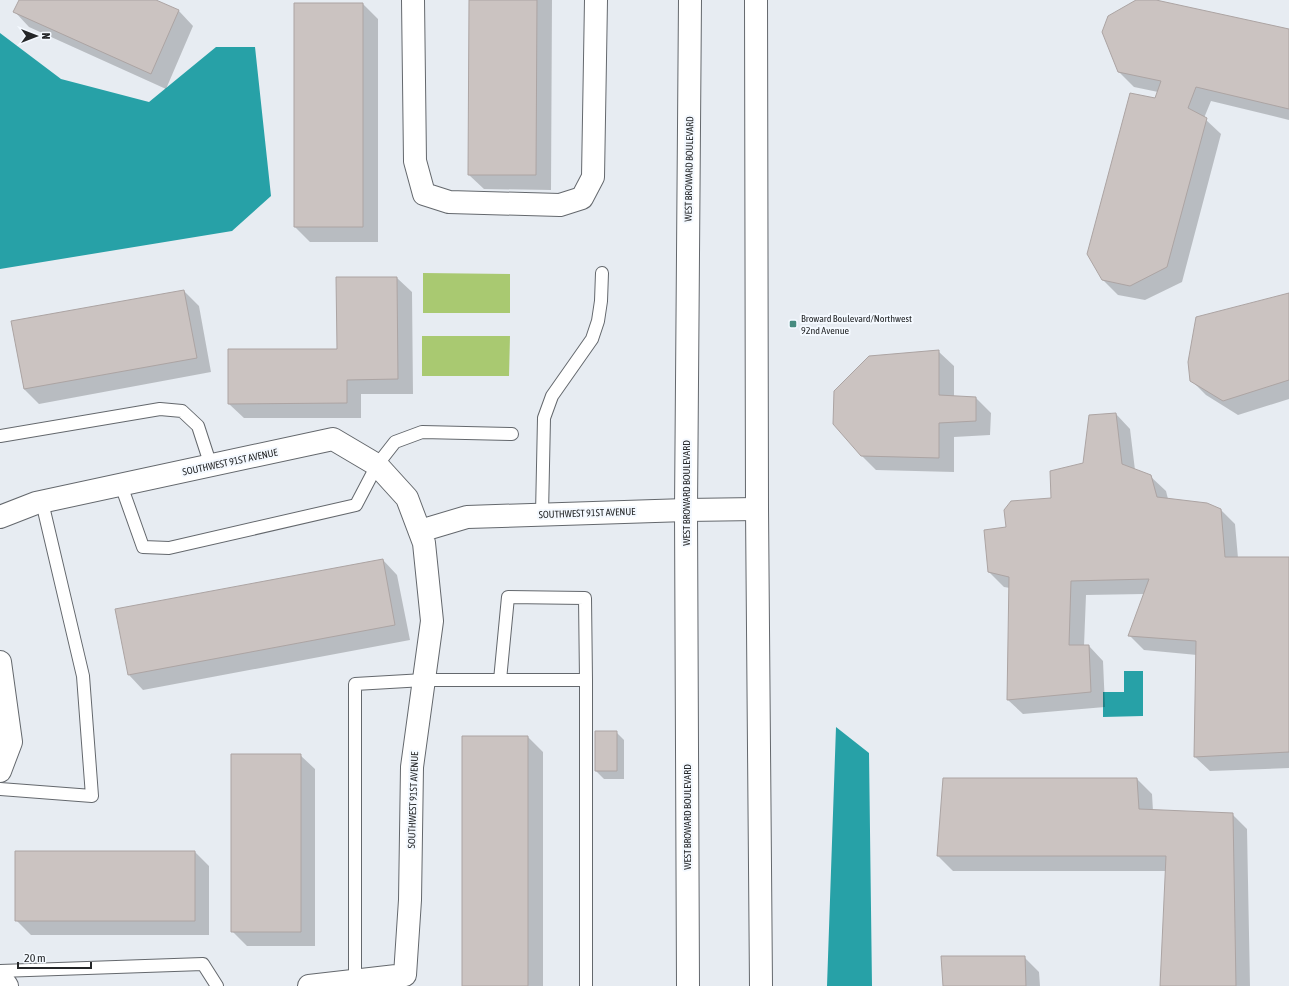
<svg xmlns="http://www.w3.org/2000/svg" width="1289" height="986" font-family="'Asap Condensed',sans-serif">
<rect width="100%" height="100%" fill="#e7ecf2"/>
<path fill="#a9c971" d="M423,273l87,1v39h-87z
M422,336h88l-1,40h-87z"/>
<path fill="#27a1a7" d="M0,33l61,46 88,23 67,-55h39l16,149 -39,35 -232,38z
M1124,671h19v45l-40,1v-25h21z
M836,727l33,26 3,233h-45z"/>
<path fill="#0003" d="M20,0h134l25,11 14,15 -27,63 -137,-62 -14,-15z
M470,0h82l-1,190 -67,-1 -15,-14z
M1138,0h13l138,30v90l-78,-19 -7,17 17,16 -39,148 -37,18 -27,-5 -15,-15 55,-188 -24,-5 -15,-15z
M363,4l15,15v223h-68l-15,-15z
M337,278h60l15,14 1,102h-52v24h-117l-15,-14 109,-54z
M184,291l15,15 12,66 -172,32 -15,-15 -12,-67z
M1289,294v105l-51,16 -32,-20 -15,-15z
M939,352l15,14v31l22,1 15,15 -1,22 -36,2v35l-78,-2 -15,-15z
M1116,414l14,15 5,41 15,6 16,15 2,8 52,10 15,15 3,34h51v210l-79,3 -15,-14 2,-102 -53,-5 -15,-15 15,-41 -58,1 -2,51h5l14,15 2,46 -82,7 -15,-14 2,-112 -6,-1 -15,-15 18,-44 45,-29 32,-35z
M383,560l14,15 13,65 -267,50 -14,-15z
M596,732h20l8,8v39h-20l-8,-8z
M528,737l15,15v234h-80z
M300,755l15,14v177h-68l-15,-15z
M1137,779l15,15 1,17 79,3 15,15 3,157h-89l6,-115h-214l-15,-15z
M195,852l14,14v69h-178l-15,-15z
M1024,957l15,15 1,14h-96z"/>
<path fill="#cbc3c1" stroke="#aca4a3" d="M19,0h137l23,10 -28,64 -138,-62z
M469,0h68l-1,175h-68z
M1136,0h20l133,29v80l-93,-22 -8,21 19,10 -40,149 -37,19 -28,-6 -15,-26 43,-161 25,5 6,-17 -43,-9 -16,-40 6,-16z
M294,3h69v224h-69z
M336,277h61l1,102 -51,1v23l-119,1v-55h109z
M184,290l13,68 -173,31 -13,-68z
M1289,293v87l-66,21 -33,-20 -2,-19 8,-45z
M939,350v45l37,2v24l-37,2v35l-78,-2 -28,-32 1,-33 35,-35z
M1116,413l6,51 29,11 6,22 50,6 14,6 4,48h64v195l-95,5 2,-116 -68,-5 21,-57 -78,2 -2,64h20l2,47 -84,8 2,-123 -21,-5 -4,-42 22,-3 -2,-17 7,-9 40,-3 -1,-27 33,-8 6,-48z
M383,559l12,66 -267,50 -13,-66z
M595,731h22v40h-22z
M462,736h66v250h-66z
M231,754h70v178h-70z
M943,778h194l2,31 94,4 3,173h-76l6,-130h-229z
M15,851h180v70h-180z
M941,956h84l1,30h-83z"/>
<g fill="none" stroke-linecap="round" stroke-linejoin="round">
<g stroke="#64686d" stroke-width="14">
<path id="lane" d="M0,436l160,-27 22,2 16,15 13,40
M121,485l22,62 26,1 187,-43 21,-40 18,-23 27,-10 90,2
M542,514l2,-96 8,-22 40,-57 6,-18 3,-20 1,-28
M500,680l8,-83 77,1 1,82
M0,789l92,7 -9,-120 -41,-174
M0,971l203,-7 14,22
M355,986v-302l69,-4h162v306"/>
</g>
<g stroke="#64686d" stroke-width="24">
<path id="street" d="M413,0l2,161 9,33 25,8 111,3 22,-7 11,-21 3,-177
M0,517l36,-14 297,-64 44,26 30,33 17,45 8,78 -20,146 -2,133 -5,75 -96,11
M420,531l47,-14 219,-7 71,-1
M0,662l11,80 -11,29
M0,976l7,10"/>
</g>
<g stroke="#64686d" stroke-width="24">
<path id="primary" d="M756,0l1,509 4,477
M688,986l-2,-476 4,-510"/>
</g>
<use href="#lane" stroke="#fff" stroke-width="12"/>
<use href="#street" stroke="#fff" stroke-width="22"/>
<use href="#primary" stroke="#fff" stroke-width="22"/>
</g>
<rect fill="#478c80" stroke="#f4f9ff" stroke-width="1.5" x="789" y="320" width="8" height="8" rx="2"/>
<g text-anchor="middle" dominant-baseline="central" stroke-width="4" stroke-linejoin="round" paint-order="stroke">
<g font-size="10" fill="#242628" stroke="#f4f9ff">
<text transform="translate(689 169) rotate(-89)">WEST BROWARD BOULEVARD</text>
<text transform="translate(230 462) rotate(-12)">SOUTHWEST 91ST AVENUE</text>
<text transform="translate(686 493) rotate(-90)">WEST BROWARD BOULEVARD</text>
<text transform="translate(587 513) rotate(-2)">SOUTHWEST 91ST AVENUE</text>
<text transform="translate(413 800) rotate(-88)">SOUTHWEST 91ST AVENUE</text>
<text transform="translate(687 817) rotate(-90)">WEST BROWARD BOULEVARD</text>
</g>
<g font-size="10" fill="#242628" stroke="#f4f9ff" text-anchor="start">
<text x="801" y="318">Broward Boulevard/Northwest<tspan x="801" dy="12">92nd Avenue</tspan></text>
</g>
</g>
<g transform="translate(36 36) rotate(90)" stroke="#f4f9ff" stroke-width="3" paint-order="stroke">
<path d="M0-3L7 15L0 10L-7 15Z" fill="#242628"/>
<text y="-6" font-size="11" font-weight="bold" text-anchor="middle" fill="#242628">N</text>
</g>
<path d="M18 962v6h73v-6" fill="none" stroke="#242628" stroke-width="2"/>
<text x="24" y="962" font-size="12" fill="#242628" stroke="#f4f9ff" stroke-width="3" paint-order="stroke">20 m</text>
</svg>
